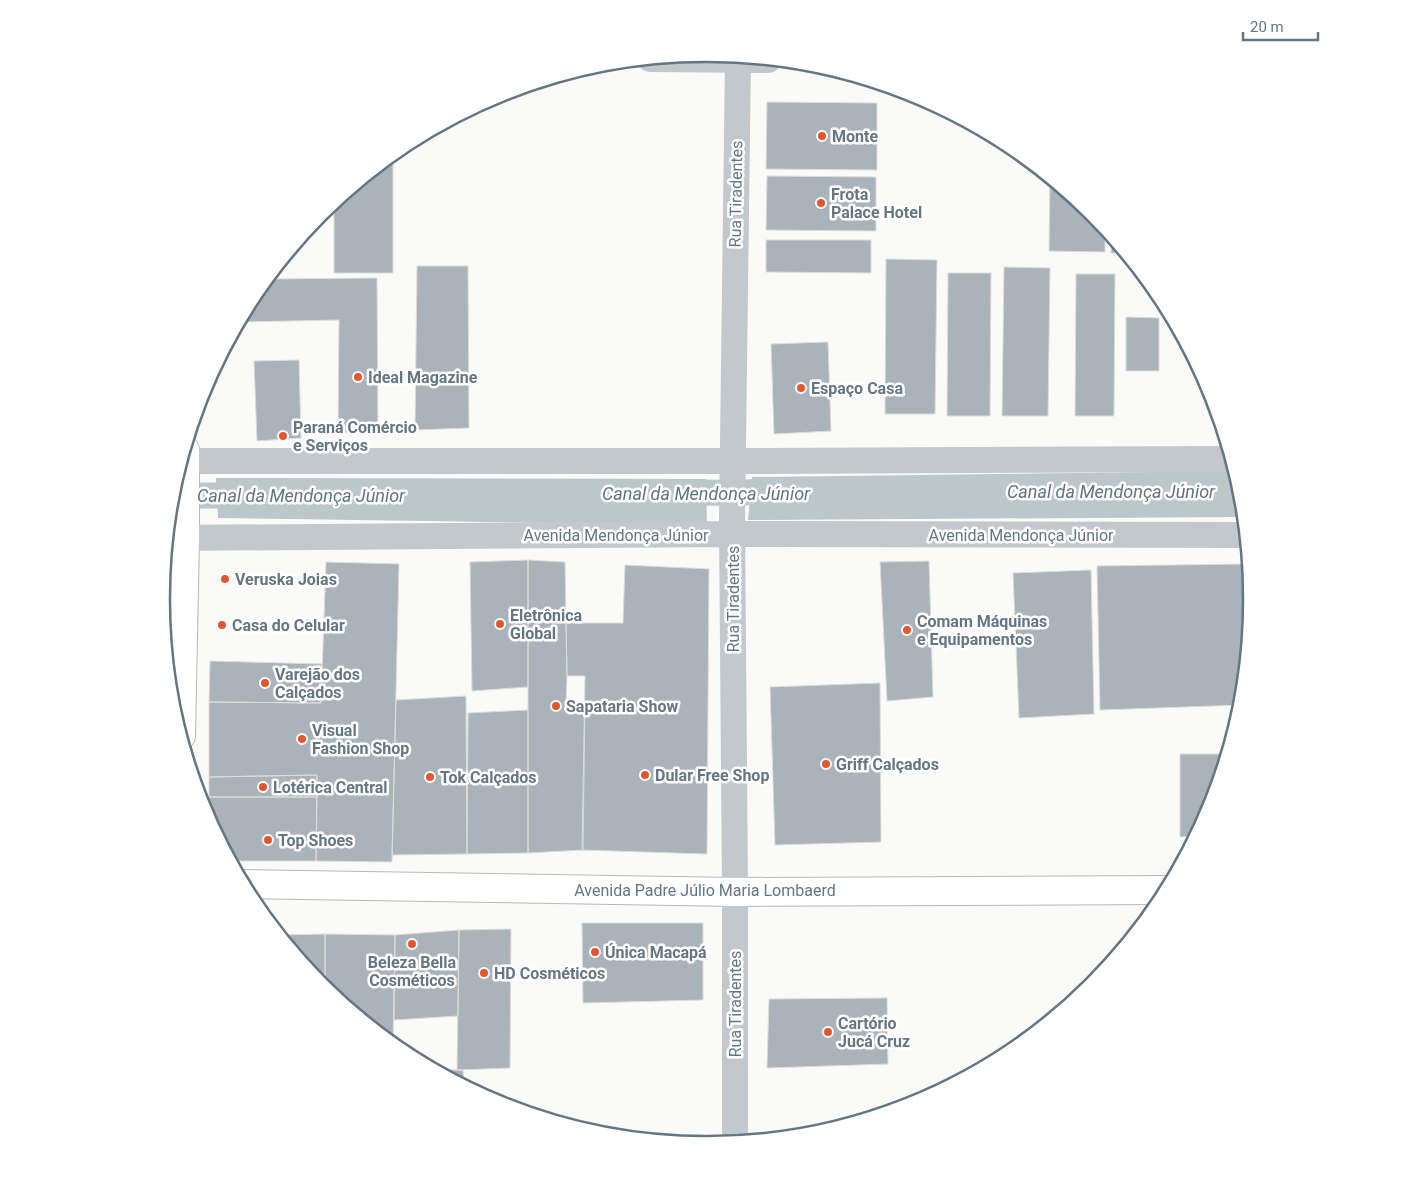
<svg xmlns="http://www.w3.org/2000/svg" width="1413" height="1198" font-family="Roboto,sans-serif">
<rect width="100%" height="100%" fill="#fafaf8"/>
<path fill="#bbc7cb" d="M1235,471l6,22 3,24 -496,3 4,-43z
M216,478l490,1 1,46 -489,-7z"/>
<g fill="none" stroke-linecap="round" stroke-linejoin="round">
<path stroke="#bbc7cb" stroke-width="26" d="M671,493l114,-1
M171,496l81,-1"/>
</g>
<path fill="#aab3b9" stroke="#dcdcda" d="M767,102l110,1v67l-111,-1z
M393,155v118h-59v-70z
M767,176l109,1v54l-110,-1z
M1050,179l42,35 13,15v23l-56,-1z
M1112,237l13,16h-14z
M766,240h105v33l-105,-1z
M886,259l51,1 -2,154h-50z
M417,266h51l1,162 -54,2z
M1004,267l46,1 -2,148h-46z
M948,273h43l-1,143h-43z
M1076,274h39l-1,142h-39z
M377,278l1,154 -40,1 1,-113 -100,2 14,-26 14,-17z
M1126,317l33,1v53h-33z
M828,342l3,89 -57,3 -3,-90z
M299,360l2,78 -44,3 -3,-80z
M528,560v127l-56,4 -2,-129z
M528,560l37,2 2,114 -1,26 19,-1 -2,149 -55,3z
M929,561l4,136 -46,4 -7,-139z
M326,562l73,2 -7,298 -76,-1 1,-86 -108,2v-75l112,1z
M1248,564l4,35 -11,106 -141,5 -3,-144z
M625,565l84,4 -2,285 -125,-4 3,-174h-18l-1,-53h57z
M1091,570l3,144 -75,4 -6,-145z
M210,661l112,3 -1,39 -112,-1z
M880,683l1,159 -106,3 -5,-158z
M466,696l1,158 -75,1 4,-155z
M528,710v143l-61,1 1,-141z
M1180,754h47l-17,54 -15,28 -15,1z
M317,775v22h-108v-20z
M209,797h108l-1,64h-85l-22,-42z
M582,923h121v77l-120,3z
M511,929l-1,139 -53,2 2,-140z
M459,930l-1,86 -64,4 1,-85z
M325,934l70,1 -2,109 -68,-56z
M325,934v51h-4l-40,-50z
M887,998l1,66 -121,4 2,-69z
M437,1070h26l1,14z"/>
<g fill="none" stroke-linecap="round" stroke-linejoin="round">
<g stroke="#b3babf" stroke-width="30">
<path id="secondary" d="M181,736l4,-198v-88
M243,884l492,8 431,-2"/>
</g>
<path stroke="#c3c8cc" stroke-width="26" d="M650,59l118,1
M181,461h552l498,-2
M167,538l565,-4 513,1
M735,1141v-249l-3,-371 6,-464"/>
<use href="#secondary" stroke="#fff" stroke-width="28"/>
</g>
<g fill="#e4572e" stroke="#fff" stroke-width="2">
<circle cx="822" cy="136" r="5"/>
<circle cx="821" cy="203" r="5"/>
<circle cx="358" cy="377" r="5"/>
<circle cx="801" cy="388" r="5"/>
<circle cx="283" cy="436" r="5"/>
<circle cx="225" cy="579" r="5"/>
<circle cx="500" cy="624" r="5"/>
<circle cx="222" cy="625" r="5"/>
<circle cx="907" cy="630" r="5"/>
<circle cx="265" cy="683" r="5"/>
<circle cx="556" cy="706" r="5"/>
<circle cx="302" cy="739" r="5"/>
<circle cx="826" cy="764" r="5"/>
<circle cx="645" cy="775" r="5"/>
<circle cx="430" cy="777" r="5"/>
<circle cx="263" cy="787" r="5"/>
<circle cx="268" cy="840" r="5"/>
<circle cx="412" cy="944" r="5"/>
<circle cx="595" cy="952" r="5"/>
<circle cx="484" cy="973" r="5"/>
<circle cx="828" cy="1032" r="5"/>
</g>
<g text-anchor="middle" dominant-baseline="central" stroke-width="5" stroke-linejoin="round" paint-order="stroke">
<g font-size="16" font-weight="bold" fill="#657683" stroke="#fff" text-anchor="start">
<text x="832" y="136">Monte</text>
<text x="831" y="194">Frota<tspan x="831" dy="18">Palace Hotel</tspan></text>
<text x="368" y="377">Ideal Magazine</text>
<text x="811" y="388">Espaço Casa</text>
<text x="293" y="427">Paraná Comércio<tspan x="293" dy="18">e Serviços</tspan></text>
<text x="235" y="579">Veruska Joias</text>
<text x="510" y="615">Eletrônica<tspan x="510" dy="18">Global</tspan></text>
<text x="917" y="621">Comam Máquinas<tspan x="917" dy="18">e Equipamentos</tspan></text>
<text x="232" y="625">Casa do Celular</text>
<text x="275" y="674">Varejão dos<tspan x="275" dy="18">Calçados</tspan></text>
<text x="566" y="706">Sapataria Show</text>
<text x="312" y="730">Visual<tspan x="312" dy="18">Fashion Shop</tspan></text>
<text x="836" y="764">Griff Calçados</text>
<text x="655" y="775">Dular Free Shop</text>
<text x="440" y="777">Tok Calçados</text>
<text x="273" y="787">Lotérica Central</text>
<text x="278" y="840">Top Shoes</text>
<text x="605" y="952">Única Macapá</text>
<text x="412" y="962" text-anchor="middle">Beleza Bella<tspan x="412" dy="18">Cosméticos</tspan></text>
<text x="494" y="973">HD Cosméticos</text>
<text x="838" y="1023">Cartório<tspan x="838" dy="18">Jucá Cruz</tspan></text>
</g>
<g font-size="16" fill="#657683" stroke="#fff">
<text transform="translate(736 194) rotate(-89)">Rua Tiradentes</text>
<text x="616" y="535">Avenida Mendonça Júnior</text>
<text x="1021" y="535">Avenida Mendonça Júnior</text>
<text transform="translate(733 599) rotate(-90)">Rua Tiradentes</text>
<text x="705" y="890">Avenida Padre Júlio Maria Lombaerd</text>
<text transform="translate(735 1004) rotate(-90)">Rua Tiradentes</text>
</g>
<g font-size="18" font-style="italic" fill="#60757c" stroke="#fff">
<text x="1111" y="491">Canal da Mendonça Júnior</text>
<text x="706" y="493">Canal da Mendonça Júnior</text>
<text x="301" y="495">Canal da Mendonça Júnior</text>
</g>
</g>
<path d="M0 0H1413V1198H0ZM706 62H707A536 536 0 0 1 1243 598V600A536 536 0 0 1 707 1136H706A536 536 0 0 1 170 600V598A536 536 0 0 1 706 62Z" fill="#fff" fill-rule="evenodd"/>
<path fill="none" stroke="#657683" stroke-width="2.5" d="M706 62H707A536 536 0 0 1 1243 598V600A536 536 0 0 1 707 1136H706A536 536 0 0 1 170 600V598A536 536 0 0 1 706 62Z"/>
<path d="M1243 32v8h75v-8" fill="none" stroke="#657683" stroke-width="2.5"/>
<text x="1250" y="32" font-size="15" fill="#657683" stroke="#ffffff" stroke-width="4" paint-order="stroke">20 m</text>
</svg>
